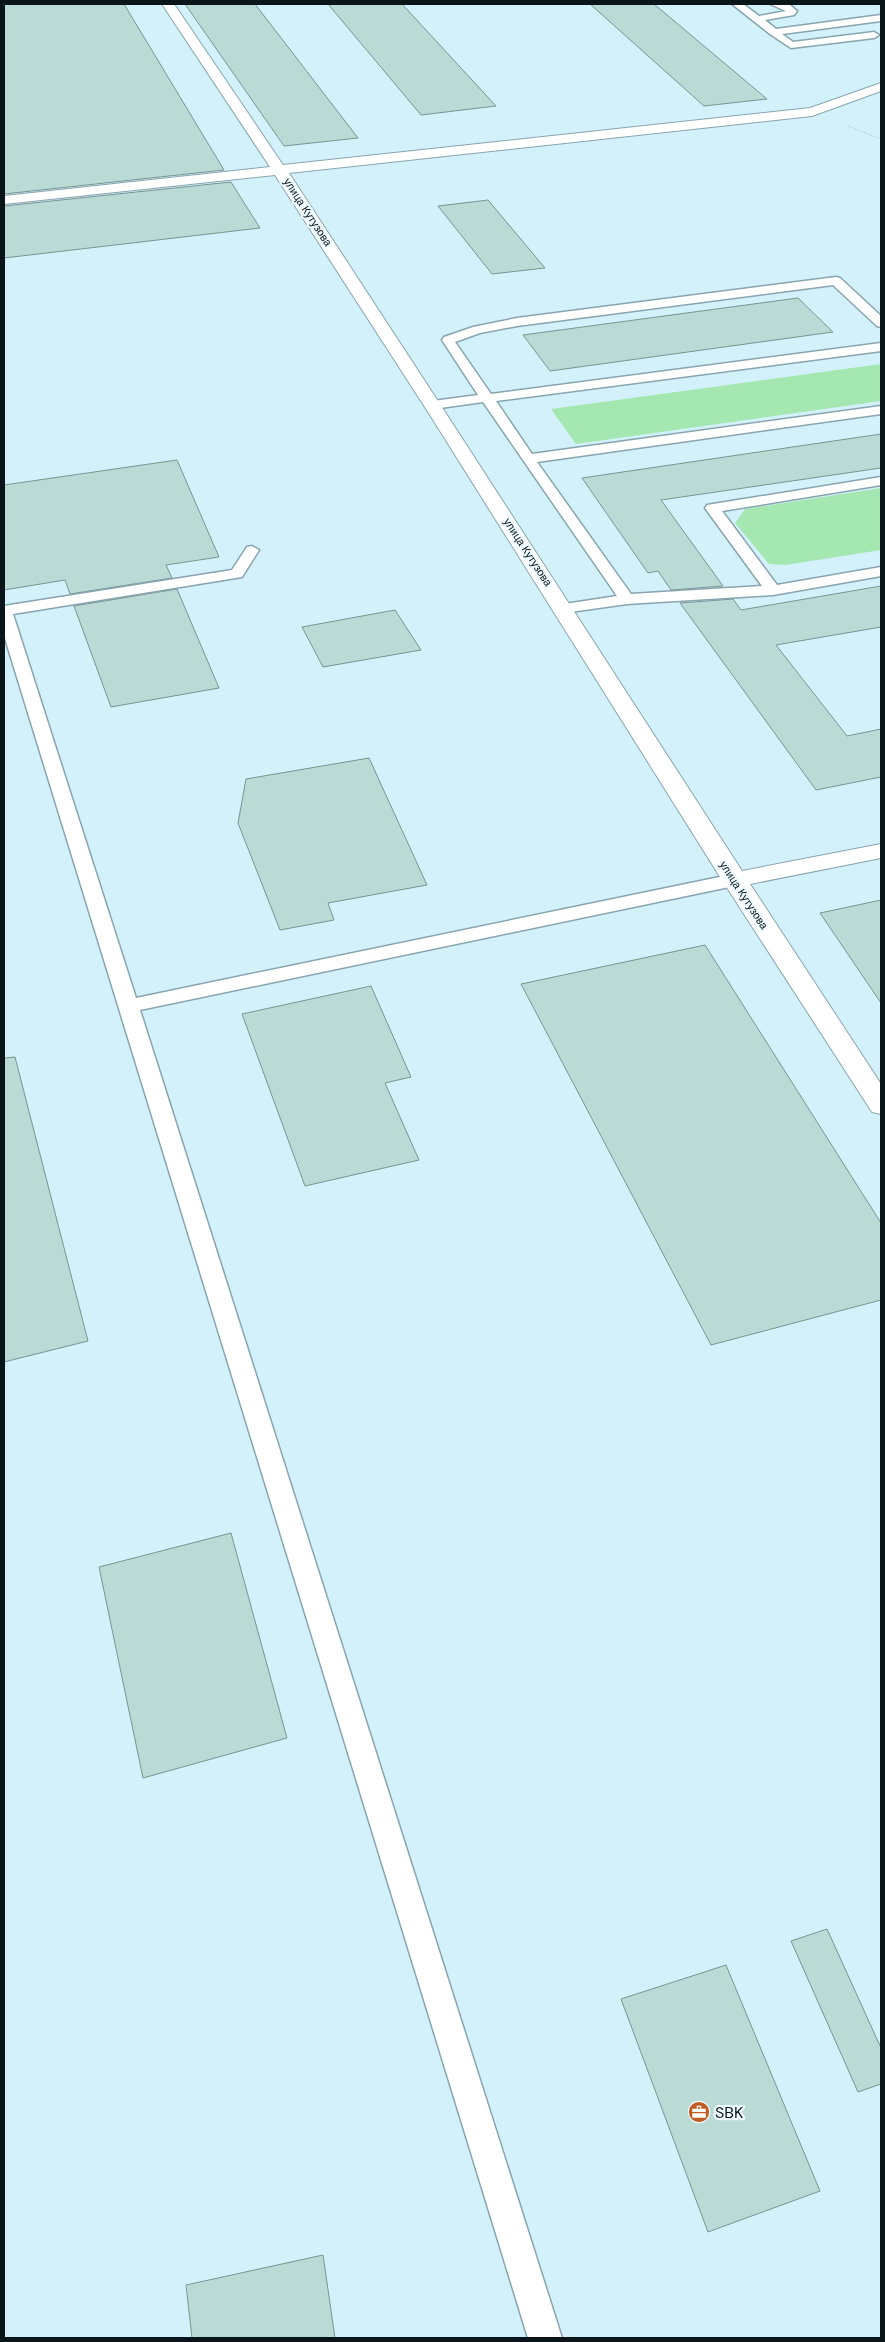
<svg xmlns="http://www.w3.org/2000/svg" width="885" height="2342" font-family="'DM Sans',sans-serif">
<rect width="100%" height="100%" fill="#d2f1fb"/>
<path fill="#a4e7b1" d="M881,364v37l-305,43 -25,-35z
M881,488v62l-96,15 -16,-1 -34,-41 10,-14z"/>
<path fill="#badad5" stroke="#779590" d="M4,4h120l100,166 -220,24z
M185,4h70l103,134 -74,8z
M328,4h74l94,102 -75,9z
M590,4h64l113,95 -63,7z
M231,182l29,46 -256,30v-52z
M488,200l57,68 -53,6 -54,-68z
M798,298l35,34 -283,39 -27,-36z
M881,434v34l-220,32 62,86 -52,4 -13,-19 -10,2 -66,-95z
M177,460l42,97 -53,8 6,13 -102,16 -5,-14 -61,10v-105z
M881,586v41l-105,18 71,91 34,-7v48l-65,13 -136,-187 53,-4 8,11z
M177,589l42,99 -108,19 -37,-101z
M395,610l26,40 -98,17 -21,-40z
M369,758l58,127 -99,18 6,17 -54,10 -42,-107 8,-44z
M881,900v103l-61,-90z
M705,945l176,278v77l-170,45 -190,-361z
M371,986l40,91 -26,6 34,77 -114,26 -63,-172z
M15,1057l73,284 -84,21v-304z
M231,1533l56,205 -144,40 -44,-211z
M827,1929l54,119v36l-23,8 -67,-151z
M726,1965l94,226 -112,41 -87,-233z
M323,2255l12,83h-143l-6,-53z"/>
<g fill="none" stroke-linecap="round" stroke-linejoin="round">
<g stroke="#87a5ae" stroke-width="3">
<path id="service" d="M732,4h11l16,12 27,-5 -16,-7 20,1 7,6 -3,4 -29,5 11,9 105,-14v6l-99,13 11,8 81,-10 5,3 -5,3 -83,10 -21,-14z
M836,277l4,1 41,38v11l-4,-1 -44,-41 -316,41 -37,7 -25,9 36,52 390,-51v8l-385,50 36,53 349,-48v8l-344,48 94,132 131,-8 -57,-78 2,-3 174,-28v8l-159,26 55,74 104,-18v9l-108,19 -146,9 -64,9 -5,-2 -3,-3 3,-3 59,-9 -134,-194 -50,7 -7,-4 7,-4 45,-6 -36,-55 2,-3 29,-10 44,-9z
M252,546l7,4 -17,27 -229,37 123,384 598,-124 6,2 3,4 -3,4 -6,2 -594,124 422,1328h-34l-524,-1703v-29l228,-36 15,-23z"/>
</g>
<g stroke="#87a5ae" stroke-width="2">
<path id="minor" d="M162,4h12l109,161 527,-57 71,-25v8l-69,25 -523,57 158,242 295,456 139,-27v14l-131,26 131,200v30l-9,-2 -150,-232 -292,-465 -155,-240 -271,29v-8l266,-29z"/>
</g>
<path stroke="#788e96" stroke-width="1" stroke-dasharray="0.5 2" stroke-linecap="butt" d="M848,126l33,13"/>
<use href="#service" fill="#fff" fill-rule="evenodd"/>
<use href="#minor" fill="#fff" fill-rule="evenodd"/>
</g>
<defs>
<g id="office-disc" transform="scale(1.125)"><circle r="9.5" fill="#c05d24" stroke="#eefbff"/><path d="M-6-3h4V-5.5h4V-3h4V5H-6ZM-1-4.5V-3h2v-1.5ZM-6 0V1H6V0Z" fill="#fff"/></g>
</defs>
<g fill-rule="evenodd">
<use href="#office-disc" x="699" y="2112"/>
</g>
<g text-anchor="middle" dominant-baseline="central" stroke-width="4.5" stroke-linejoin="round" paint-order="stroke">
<g font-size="11" fill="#0a1519" stroke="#eefbff">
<text transform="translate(308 212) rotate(57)">улица Кутузова</text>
<text transform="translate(528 552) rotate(57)">улица Кутузова</text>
<text transform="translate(744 895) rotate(57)">улица Кутузова</text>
</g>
<g font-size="16" fill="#0a1519" stroke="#eefbff" text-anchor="start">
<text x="715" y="2112">SBK</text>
</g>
</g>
<rect width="885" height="2342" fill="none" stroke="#0a1519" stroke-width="10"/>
</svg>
